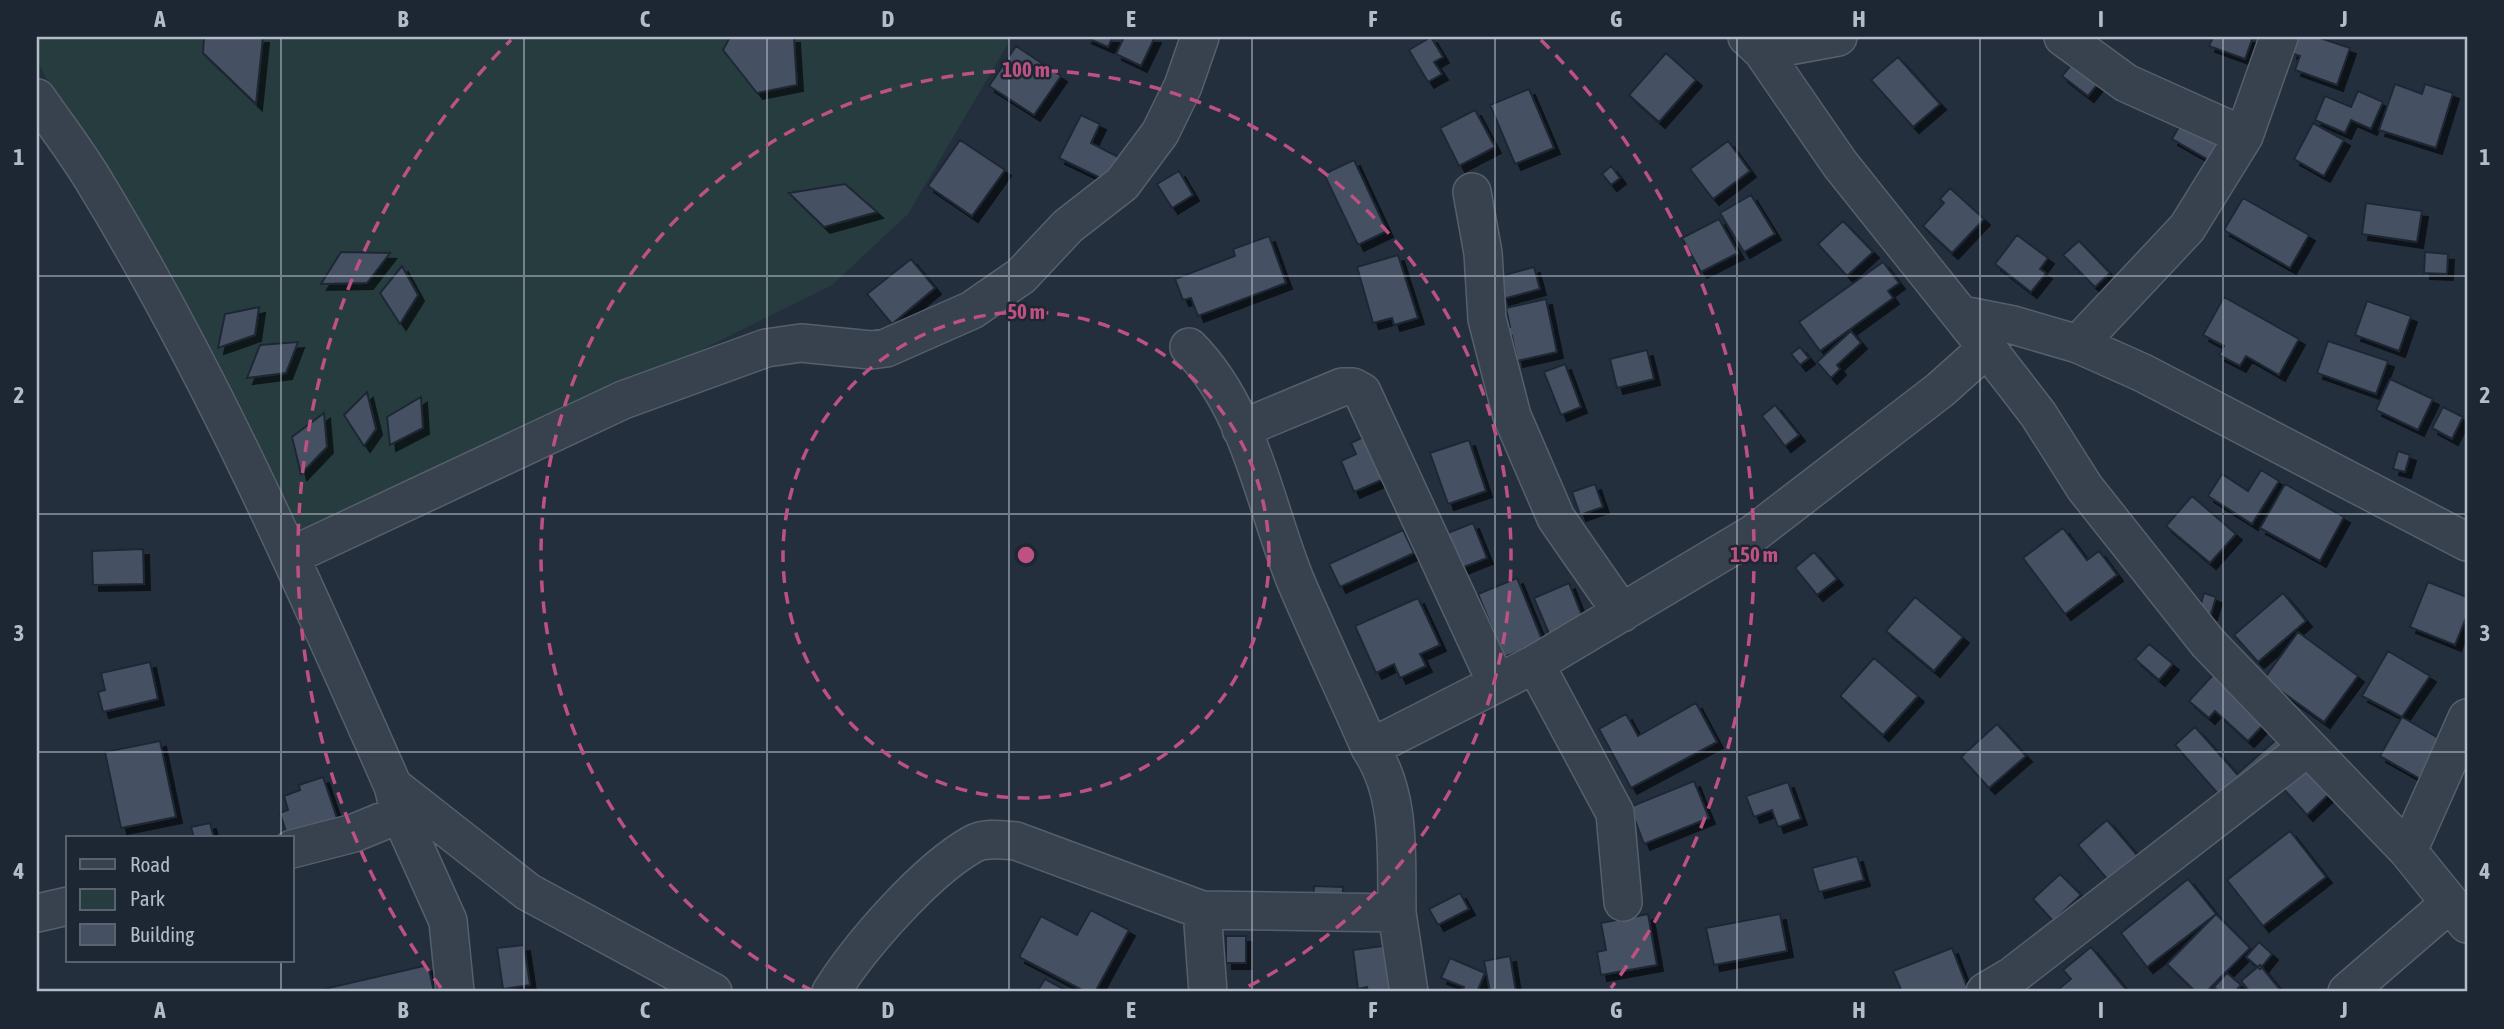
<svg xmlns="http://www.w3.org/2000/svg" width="2504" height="1029" font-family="'Asap Condensed',sans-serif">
<defs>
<filter id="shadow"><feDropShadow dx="6" dy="6" stdDeviation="0" flood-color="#0009"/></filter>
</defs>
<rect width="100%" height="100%" fill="#242f3e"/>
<path fill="#263c3f" d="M37,37h975l-104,177 -76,71 -526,262 -269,-486z"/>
<path fill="#455162" stroke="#1f2835" stroke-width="2" filter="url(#shadow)" d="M204,37h59l-7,67 -53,-51z
M730,37h64l3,48 -40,8 -34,-43z
M1085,37h28l-5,10z
M1124,37h31l-14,29 -25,-12z
M1431,37l12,20 -9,5 8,12 -14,8 -19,-32z
M2213,37h40l-8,22 -36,-13z
M2297,37h20l33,11 -13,37 -42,-15 5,-14 -9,-3z
M1016,46l45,30 -27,39 -45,-29z
M1666,53l30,27 -37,42 -30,-27z
M1898,57l42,47 -27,23 -42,-47z
M2071,65l26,20 -9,11 -26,-20z
M2395,84l27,10 3,-10 28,9 -17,55 -57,-18z
M1529,89l25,59 -39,16 -25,-59z
M2358,91l25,11 -12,27 -20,-9 -6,13 -30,-13 10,-24 26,11z
M1475,110l20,37 -36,19 -19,-38z
M1081,115l19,9 -9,19 35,18 -11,24 -56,-27z
M2183,119l43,24 -12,20 -42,-24z
M2313,123l31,17 -20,36 -30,-17z
M960,140l45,30 -33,46 -44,-30z
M1728,141l22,30 -37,28 -23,-30z
M1354,160l33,71 -29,14 -34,-71z
M1611,166l9,12 -9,7 -9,-11z
M1179,171l14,24 -21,13 -15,-24z
M845,184l32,28 -53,15 -35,-34z
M1950,188l34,31 -32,34 -29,-27 21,-23 -4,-4z
M1751,195l24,39 -31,18 -24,-39z
M2243,198l66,37 -19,33 -66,-38z
M2366,203l56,8 -5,31 -55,-8z
M1719,219l19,34 -37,19 -19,-34z
M1843,221l30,31 -26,24 -29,-32z
M2017,235l31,23 -8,11 6,4 -15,19 -36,-28z
M1269,236l17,47 -88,33 -7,-18 -8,2 -8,-21 60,-23 -2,-7z
M2079,241l31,32 -15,14 -32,-32z
M341,252l49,1 -23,30 -46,1z
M2425,252l23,2 -1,20 -23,-1z
M1398,255l20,63 -24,7 -2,-7 -19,5 -16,-56z
M911,259l24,29 -43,36 -25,-30z
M1883,262l16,21 -11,8 5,7 -73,53 -21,-29z
M402,266l16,29 -18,29 -20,-31z
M1534,267l6,22 -37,10 -6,-22z
M2224,297l75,42 -20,36 -33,-19 -6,10 -21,-11 5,-9 -21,-11z
M1546,299l11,53 -40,9 -5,-25 -9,2 -2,-9 9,-2 -4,-19z
M2367,301l44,15 -12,35 -44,-16z
M259,307l-4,28 -37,13 7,-34z
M1851,331l10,12 -24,22 3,4 -9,9 -14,-16z
M2328,341l60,20 -12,33 -59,-21z
M298,342l-12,31 -39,5 13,-33z
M1800,347l9,11 -9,7 -9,-11z
M1647,350l7,29 -37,9 -7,-29z
M1565,364l16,43 -20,8 -17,-43z
M2390,379l43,20 -15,31 -42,-20z
M367,392l9,37 -12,17 -20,-31z
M421,397l2,31 -33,17 -3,-28z
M1775,405l24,30 -14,11 -23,-30z
M2443,407l20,10 -11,22 -20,-11z
M324,413l3,34 -26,27 -9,-37z
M1374,432l19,43 -39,17 -13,-31 15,-7 -5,-11z
M1469,440l17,51 -38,13 -18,-51z
M2398,451l12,4 -5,17 -12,-3z
M2261,470l18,11 -27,43 -44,-28 14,-22 26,17z
M1595,484l8,23 -23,8 -8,-23z
M2285,484l59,33 -24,44 -60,-33z
M2192,496l44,38 -26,29 -44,-37z
M1473,523l14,35 -28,11 -14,-35z
M2063,528l24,32 12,-9 18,24 -52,39 -42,-56z
M1403,530l11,23 -74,34 -11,-23z
M143,549l1,35 -51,1 -1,-34z
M1814,552l23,27 -20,16 -22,-27z
M1517,578l26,64 -39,15 -26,-63z
M2428,582l39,15v18l-12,30 -45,-18z
M1569,583l15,38 -34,15 -16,-38z
M2204,593l12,4 -5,17 -12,-3z
M2283,593l23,28 -48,41 -24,-27z
M1915,597l48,40 -29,34 -48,-40z
M1418,598l22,47 -20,9 6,12 -26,12 -6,-14 -18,9 -21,-47z
M2298,632l60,44 -34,46 -60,-43z
M2149,644l24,20 -14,16 -24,-21z
M2388,651l42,25 -28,41 -40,-21z
M1874,658l44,38 -35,39 -43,-39z
M150,662l8,37 -55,13 -5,-20 7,-2 -4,-17z
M2213,675l52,48 -17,18 -33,-30 -6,7 -20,-17z
M1696,703l21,39 -86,46 -32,-59 27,-15 12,22z
M2402,717l45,26 -23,38 -44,-25z
M1997,724l29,32 -37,32 -28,-31z
M2195,727l42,47 39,-34 12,13 -60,52 -53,-60z
M160,741l16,76 -55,11 -16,-76z
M2304,767l24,28 -21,20 -25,-28z
M323,777l17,50 -52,11 -8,-25 8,-3 -4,-14 16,-6 -1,-5z
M1694,781l15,37 -65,26 -14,-37z
M1788,782l13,37 -23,8 -6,-17 -18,7 -8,-21z
M2107,820l30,35 -29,25 -30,-35z
M210,823l4,15h-20l-3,-11z
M2290,831l36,46 -63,49 -36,-46z
M1857,856l7,24 -45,12 -7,-24z
M2060,874l21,21 -28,26 -20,-22z
M2188,879l28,35 -69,53 -26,-34z
M1314,886l29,1 -1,22 -29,-2z
M1460,893l9,16 -31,16 -9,-16z
M1091,910l38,20 -34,62h-9l-67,-35 22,-41 36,19z
M1648,914l9,51 -56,10 -4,-23 9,-2 -5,-27z
M1780,914l7,37 -73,14 -8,-37z
M2216,914l34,34 -44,44h-10l-29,-28z
M1226,936h20v27h-20z
M2259,942l13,12 -12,15 -14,-12z
M524,945l6,40 -27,4 -6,-41z
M1390,945l6,47h-28l-1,-5 -9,2 -5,-39z
M2091,947l37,45h-73l16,-13 -8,-9z
M1952,948l17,44h-67l-9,-21z
M1510,956l6,36h-26l-6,-31z
M1450,958l35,15 -8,19h-15l2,-5 -23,-9z
M428,965l6,27h-123z
M2260,965l22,27h-32l-9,-11z
M2227,973l14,12 -7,7h-14l-6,-5z
M1045,979l24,13h-32z"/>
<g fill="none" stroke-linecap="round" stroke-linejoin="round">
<g stroke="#565f6c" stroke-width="40">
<path id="minor" d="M1747,37l15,14 78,113 147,184 51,66 47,74 123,155 200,208 59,73
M2063,37l63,46 118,53
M1762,51l76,-14
M37,98c20,29 42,57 60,88 116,191 206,396 296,600l7,28 48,107 7,71
M1472,192l11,61 4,66 25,97 44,102 66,95
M1962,315l51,10 65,19 65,29 324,169
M2078,344l109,-116 57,-92 35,-99
M1241,429l101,-42h11l9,5 134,290
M291,556l332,-156 143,-52 35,-5 70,7 15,-2 86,-38 49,-34 47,-50 54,-42 38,-51 23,-47 17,-49
M1535,664l80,149 8,89
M1370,748l165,-84 218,-130 187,-144 47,-42
M393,786l135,106 185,100
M292,849l62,-16 46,-19
M2408,851l59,-133
M1202,910l6,82
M37,913l31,-7
M1397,913l12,79
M831,992c29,-46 94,-121 142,-148 13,-7 29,-4 43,-3l186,69 195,3c-1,-55 5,-118 -27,-165 -24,-55 -50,-110 -74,-166 -32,-78 -45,-173 -107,-235
M1985,992l27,-16 296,-229
M2347,992l102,-88"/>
</g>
<use href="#minor" stroke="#38414e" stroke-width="37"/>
</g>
<path fill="none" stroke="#b4bcc9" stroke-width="2" stroke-opacity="0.55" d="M281,37v801M524,37v955M767,37v955M1009,37v955M1252,37v955M1495,37v955M1737,37v955M1980,37v955M2223,37v955M37,276h2430M37,514h2430M37,752h2430M281,961v31"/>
<g fill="none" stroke="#bd5182" stroke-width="3.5" stroke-dasharray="12 9">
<circle cx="1026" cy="555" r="243"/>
<path d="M813 991A485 485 0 1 1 1239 991"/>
<path d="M441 988A728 728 0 0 1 511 40M1541 40A728 728 0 0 1 1611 988"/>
</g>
<circle cx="1026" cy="555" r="10" fill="#bd5182" stroke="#1d2633" stroke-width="3.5"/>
<g font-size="21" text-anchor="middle" font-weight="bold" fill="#bd5182" stroke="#1d2633" stroke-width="5" stroke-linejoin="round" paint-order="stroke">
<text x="1026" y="77">100 m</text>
<text x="1026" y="319">50 m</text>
<text x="1754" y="562">150 m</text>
</g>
<rect width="2504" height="1029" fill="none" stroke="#1d2633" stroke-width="77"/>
<rect x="66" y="836" width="228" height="126" fill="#1d2633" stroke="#59626f" stroke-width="2"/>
<rect x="80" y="859" width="35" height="10" fill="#38414e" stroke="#59626f" stroke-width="2"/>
<text x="130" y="872" font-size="21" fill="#b4bcc9">Road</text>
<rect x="80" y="889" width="35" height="21" fill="#263c3f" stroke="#59626f" stroke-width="2"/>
<text x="130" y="906" font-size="21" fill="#b4bcc9">Park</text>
<rect x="80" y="924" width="35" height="21" fill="#455162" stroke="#59626f" stroke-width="2"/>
<text x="130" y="942" font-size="21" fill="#b4bcc9">Building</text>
<rect x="38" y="38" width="2428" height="952" fill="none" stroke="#b4bcc9" stroke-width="2.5"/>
<g font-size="23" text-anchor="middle" font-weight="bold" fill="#b4bcc9">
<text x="160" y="27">A</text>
<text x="403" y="27">B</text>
<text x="645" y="27">C</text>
<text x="888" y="27">D</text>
<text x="1131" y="27">E</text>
<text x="1373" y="27">F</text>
<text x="1616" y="27">G</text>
<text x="1859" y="27">H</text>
<text x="2101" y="27">I</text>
<text x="2344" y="27">J</text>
<text x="19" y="165">1</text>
<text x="2485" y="165">1</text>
<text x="19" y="403">2</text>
<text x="2485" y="403">2</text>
<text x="19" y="641">3</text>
<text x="2485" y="641">3</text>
<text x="19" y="879">4</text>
<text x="2485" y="879">4</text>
<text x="160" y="1018">A</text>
<text x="403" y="1018">B</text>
<text x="645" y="1018">C</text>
<text x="888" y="1018">D</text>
<text x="1131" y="1018">E</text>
<text x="1373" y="1018">F</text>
<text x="1616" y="1018">G</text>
<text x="1859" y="1018">H</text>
<text x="2101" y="1018">I</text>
<text x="2344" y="1018">J</text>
</g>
</svg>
